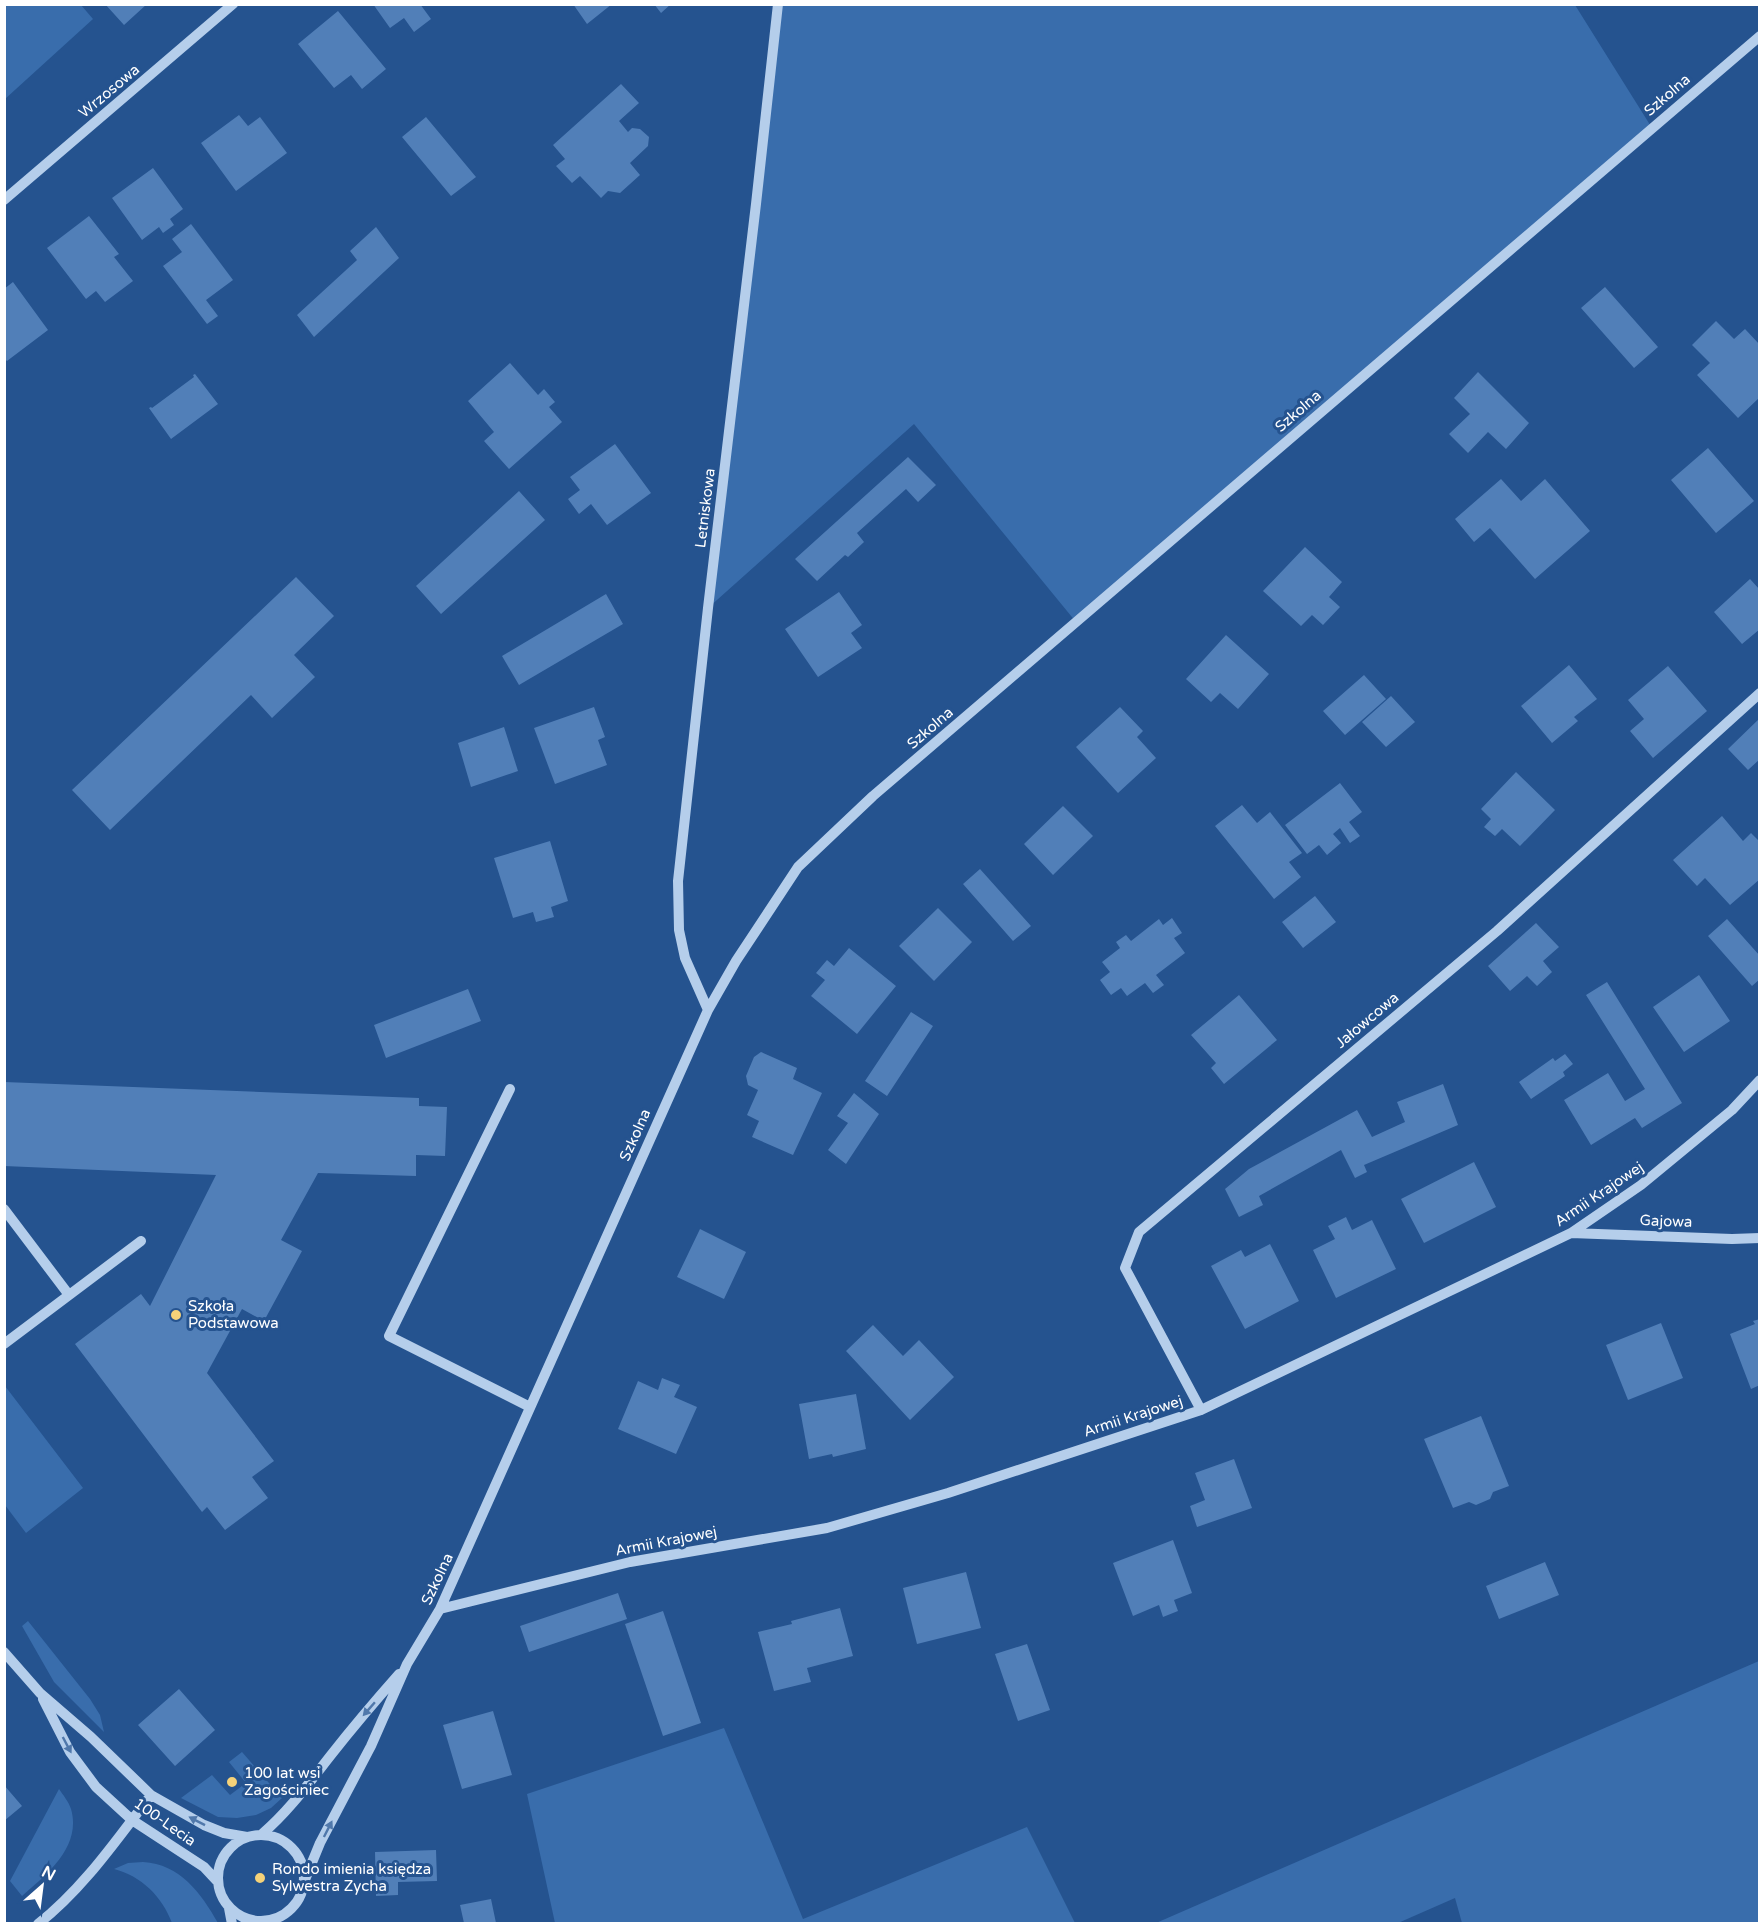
<svg xmlns="http://www.w3.org/2000/svg" width="1764" height="1928" font-family="'Varela Round',sans-serif">
<rect width="100%" height="100%" fill="#25538f"/>
<path fill="#396dac" d="M5,4l76,1 12,14 -88,80z
M778,5h797l77,123 -576,494 -162,-198 -206,184z
M5,1386l78,102 -57,45 -21,-28z
M28,1621l62,78 10,16 4,17 -50,-50 -32,-56z
M1759,1661v262h-297l-7,-25 -57,25h-242z
M724,1728l79,191 224,-92 48,96h-520l-28,-129z
M242,1752l40,46 -11,10 -15,7 -19,3 -19,-1 -37,-19 31,-23 18,20 16,-12 -17,-21z
M59,1789c4,6 10,13 12,20 11,38 -25,66 -49,87l-12,-15z
M143,1862c37,2 58,31 75,61h-46c-10,-27 -31,-47 -58,-54l14,-6z"/>
<path fill="#517fb8" d="M105,4h42l-23,21z
M373,4h47l11,15 -17,13 -10,-14 -14,10z
M573,4h39l-25,20z
M654,4h17l-10,9z
M338,11l48,58 -24,20 -11,-14 -17,13 -36,-44z
M621,84l18,19 -20,18 9,11 4,-4 8,1 9,8 -1,9 -18,17 10,12 -20,18 -12,-2 -7,7 -21,-22 -8,7 -16,-17 9,-7 -12,-14z
M239,115l9,11 12,-9 27,36 -51,38 -35,-48z
M426,117l50,60 -25,19 -49,-59z
M153,168l30,41 -13,10 4,6 -11,8 -4,-6 -17,13 -30,-42z
M89,216l30,38 -5,3 19,24 -28,21 -9,-11 -10,8 -39,-51z
M191,224l42,56 -27,20 12,16 -11,8 -44,-58 19,-14 -10,-13z
M376,227l23,31 -85,79 -17,-22 60,-55 -7,-9z
M13,282l35,48 -41,31 -3,-3v-69z
M1605,287l53,60 -24,21 -53,-60z
M1716,321l18,18 11,-10 15,16v52l-22,21 -41,-43 13,-12 -18,-18z
M510,363l28,32 6,-6 11,13 -6,5 13,15 -53,47 -25,-28 10,-9 -26,-31z
M1478,372l51,51 -23,26 -18,-17 -20,21 -19,-19 21,-20 -16,-16z
M195,374l23,30 -47,35 -22,-31 2,-1 1,1 42,-31 -1,-2z
M615,444l36,49 -44,32 -16,-21 -12,10 -11,-15 12,-9 -10,-13z
M1708,448l46,53 -38,32 -45,-53z
M908,457l28,28 -18,17 -12,-13 -49,44 7,9 -16,15 -3,-2 -28,26 -22,-22z
M1501,479l20,22 24,-22 45,52 -55,48 -45,-51 -16,14 -19,-23z
M519,491l26,29 -104,94 -25,-28z
M1305,547l37,35 -13,15 11,10 -17,18 -11,-10 -11,11 -38,-35z
M296,577l38,39 -40,39 21,22 -43,41 -21,-23 -141,135 -38,-40z
M1750,579l10,11v39l-18,15 -28,-32z
M839,592l23,33 -11,8 11,15 -44,29 -33,-48z
M606,594l17,30 -104,61 -17,-29z
M1226,635l43,39 -31,35 -18,-16 -9,9 -25,-23z
M1569,665l28,34 -23,18 4,4 -26,22 -31,-37z
M1668,666l39,45 -54,47 -23,-27 14,-12 -16,-19z
M1364,675l22,24 -41,36 -22,-24z
M1391,696l24,26 -29,25 -24,-25z
M594,707l11,30 -7,3 9,25 -52,19 -21,-56z
M1120,707l23,24 -6,6 19,21 -38,35 -42,-46z
M1760,718v41l-12,11 -20,-21z
M504,727l14,44 -47,16 -13,-44z
M1516,772l39,38 -35,36 -18,-17 -7,7 -11,-9 7,-8 -10,-10z
M1340,783l22,29 -13,10 11,14 -10,7 -10,-15 -7,6 8,9 -14,12 -8,-10 -12,9 -22,-29z
M1242,805l15,18 13,-11 32,41 -13,9 12,15 -27,22 -59,-73z
M1063,806l30,30 -40,39 -29,-31z
M1722,816l21,25 8,-8 9,9v37l-30,26 -25,-27 -8,8 -24,-26z
M550,841l18,60 -17,6 3,10 -18,5 -3,-10 -20,6 -19,-60z
M980,869l51,57 -18,15 -50,-57z
M1315,896l21,26 -33,26 -21,-26z
M938,908l34,34 -38,39 -35,-35z
M1172,918l10,15 -8,5 11,15 -29,22 8,10 -11,8 -8,-10 -18,13 -6,-8 -10,7 -11,-15 10,-8 -8,-10 18,-14 -4,-6 10,-7 5,6 28,-22 4,6z
M1727,919l33,37v23l-8,7 -44,-50z
M1536,923l23,24 -16,14 9,11 -15,14 -10,-10 -17,15 -22,-25z
M849,948l47,38 -39,48 -46,-38 14,-16 -9,-7 11,-13 7,6z
M1699,975l31,46 -46,31 -31,-45z
M1607,982l75,121 -40,25 -7,-10 -44,27 -27,-45 44,-27 17,28 20,-12 -59,-94z
M468,989l13,32 -95,37 -12,-33z
M1239,995l38,45 -53,44 -13,-16 5,-5 -25,-28z
M911,1012l22,14 -46,70 -22,-15z
M761,1052l36,16 -4,11 29,14 -29,62 -41,-18 7,-16 -12,-6 11,-25 -10,-5 -2,-9 8,-19z
M1565,1054l8,10 -10,8 2,4 -34,23 -12,-17 34,-24 2,3z
M4,1082l415,16v8l28,1 -2,49 -29,-1v21l-98,-3 -37,67 21,11 -38,70 -22,-12 -35,64 67,88 -22,16 16,21 -43,32 -18,-23 -5,5 -127,-168 66,-50 9,12 66,-131 -212,-9z
M1443,1084l15,41 -94,40 3,7 -12,6 -14,-28 -82,46 4,9 -24,12 -14,-28 24,-20 108,-59 15,27 33,-15 -8,-20z
M854,1093l25,21 -33,50 -18,-14 20,-27 -11,-7z
M1474,1162l22,45 -72,36 -23,-44z
M1346,1217l6,13 20,-10 24,49 -60,29 -23,-48 22,-11 -7,-13z
M700,1229l46,23 -22,47 -47,-22z
M1270,1244l29,57 -54,28 -34,-63 30,-16 4,7z
M1760,1319v66l-9,4 -21,-55 25,-10 -2,-3z
M1661,1323l22,55 -55,22 -22,-55z
M873,1325l30,31 16,-16 35,37 -44,43 -64,-69z
M662,1378l18,7 -6,12 23,10 -21,47 -58,-25 20,-48 20,9z
M856,1394l10,55 -33,8 -1,-3 -23,5 -10,-55z
M1481,1416l28,70 -16,6 -3,7 -14,6 -7,-3 -16,6 -29,-69z
M1234,1459l18,49 -55,19 -7,-21 15,-6 -10,-27z
M1173,1540l19,53 -18,7 4,11 -15,6 -4,-12 -26,11 -20,-53z
M1545,1562l14,33 -60,24 -13,-33z
M966,1572l15,56 -64,16 -14,-56z
M618,1593l9,26 -98,33 -9,-26z
M840,1608l13,48 -46,12 4,14 -37,9 -16,-59 34,-8 -1,-3z
M663,1611l38,112 -38,13 -38,-112z
M1027,1644l23,66 -32,11 -23,-67z
M179,1689l36,41 -40,36 -37,-41z
M493,1711l19,64 -50,14 -19,-64z
M4,1785l18,21 -18,15z
M436,1850l1,31 -39,1v13l-22,1 -1,-44z
M491,1899l5,24h-32l-4,-18z"/>
<g fill="none" stroke-linecap="round" stroke-linejoin="round">
<path stroke="#b5ceeb" stroke-width="10" d="M4,200l229,-196
M708,1010l-23,-52 -6,-28 -1,-49 30,-273 48,-404 22,-200
M510,1089l-121,247 141,71
M4,1209l65,86
M1571,1233l161,6 28,-1
M4,1344l137,-103
M1201,1410l-76,-142 14,-36 358,-301 263,-238
M440,1609l190,-47 197,-34 121,-35 253,-83 370,-177 70,-48 91,-75 28,-30
M4,1652l36,41 51,44 60,58 53,30 20,8 23,4
M43,1699l27,53 26,35 36,33 72,47 14,15
M262,1834c27,-23 47,-51 69,-79 22,-28 45,-55 68,-81
M218 1878a43 43 0 1 1 86 0a43 43 0 1 1-86 0Z
M304,1882l16,-39 51,-97 36,-82 33,-55 268,-599 28,-49 62,-94 75,-71 887,-760
M229,1908l3,16
M38,1924c45,-35 79,-85 113,-129"/>
</g>
<defs><path id="oneway-solid" d="M-6-.8H1V-3.2L6.5 0L1 3.2V.8H-6Z" transform="scale(1.5)"/></defs>
<g fill="#5078ab">
<use href="#oneway-solid" transform="translate(369 1709) rotate(131)"/>
<use href="#oneway-solid" transform="translate(67 1745) rotate(62)"/>
<use href="#oneway-solid" transform="translate(197 1821) rotate(-153)"/>
<use href="#oneway-solid" transform="translate(328 1829) rotate(-63)"/>
</g>
<g fill="#f5d279" stroke="#25538f" stroke-width="2">
<circle cx="176" cy="1315" r="6"/>
<circle cx="232" cy="1782" r="6"/>
<circle cx="260" cy="1878" r="6"/>
</g>
<g text-anchor="middle" dominant-baseline="central" stroke-width="6" stroke-linejoin="round" paint-order="stroke">
<g font-size="15" fill="#fff" stroke="#25538f">
<text transform="translate(109 91) rotate(-40)">Wrzosowa</text>
<text transform="translate(1667 95) rotate(-41)">Szkolna</text>
<text transform="translate(1298 411) rotate(-41)">Szkolna</text>
<text transform="translate(705 508) rotate(-83)">Letniskowa</text>
<text transform="translate(930 728) rotate(-41)">Szkolna</text>
<text transform="translate(1367 1020) rotate(-40)">Jałowcowa</text>
<text transform="translate(635 1135) rotate(-66)">Szkolna</text>
<text transform="translate(1599 1194) rotate(-34)">Armii Krajowej</text>
<text transform="translate(1666 1221) rotate(2)">Gajowa</text>
<text transform="translate(1133 1416) rotate(-18)">Armii Krajowej</text>
<text transform="translate(666 1541) rotate(-11)">Armii Krajowej</text>
<text transform="translate(437 1579) rotate(-65)">Szkolna</text>
<text transform="translate(165 1822) rotate(35)">100-Lecia</text>
</g>
<g font-size="15" fill="#fff" stroke="#25538f" text-anchor="start">
<text x="188" y="1306">Szkoła<tspan x="188" dy="17">Podstawowa</tspan></text>
<text x="244" y="1773">100 lat wsi<tspan x="244" dy="17">Zagościniec</tspan></text>
<text x="272" y="1869">Rondo imienia księdza<tspan x="272" dy="17">Sylwestra Zycha</tspan></text>
</g>
</g>
<rect width="1764" height="1928" fill="none" stroke="#ffffff" stroke-width="12"/>
<g transform="translate(42 1886) rotate(28)" stroke="#25538f" stroke-width="4.5" paint-order="stroke">
<path d="M0-4.5L10 22L0 15L-10 22Z" fill="#ffffff"/>
<text y="-9" font-size="16" font-weight="bold" text-anchor="middle" fill="#ffffff">N</text>
</g>
</svg>
